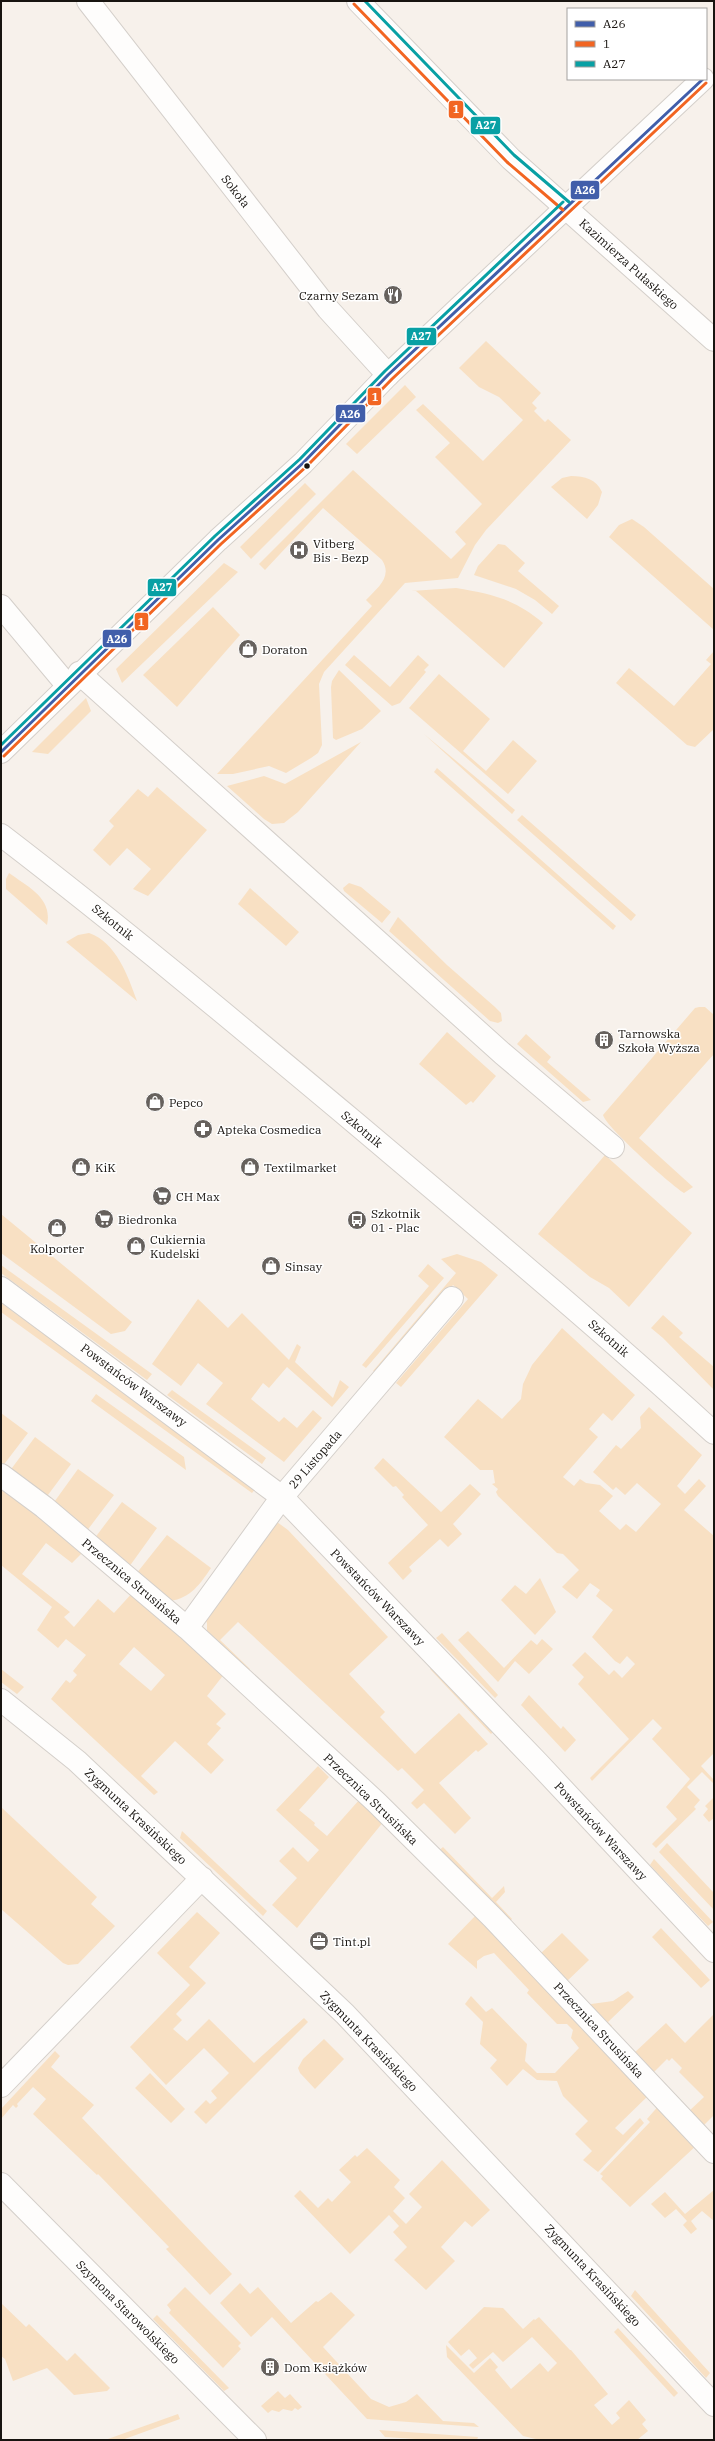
<svg xmlns="http://www.w3.org/2000/svg" width="715" height="2441" font-family="'IBM Plex Serif',serif">
<rect width="100%" height="100%" fill="#f7f1eb"/>
<path fill="#f8e0c3" fill-rule="evenodd" d="M486,341l55,52 -9,10 5,5 -3,3 11,11 3,-3 23,21 -85,90 -11,15 -17,33 -53,5 -81,89 -5,12 3,61 -4,8 -7,5 -25,15 -17,-7 -36,8h-16l155,-168 -6,-6c11,-12 27,-23 16,-40l-59,-52 -58,62 -6,-6 94,-94 98,89 15,-15 -11,-12 27,-28 -47,-47 15,-14 -34,-33 7,-6 60,57 40,-41 -24,-23 -20,-10 -20,-19z
M405,385l11,12 -59,57 -11,-10z
M571,476c14,0 25,3 31,16l-4,13 -11,14 -36,-32 11,-9z
M305,483l11,11 -65,65 -11,-12z
M632,519l12,8 70,62v41l-105,-93 10,-12z
M498,544l7,1 20,18 -7,8 41,35 -7,8 -17,-14 -19,-11 -42,-14 4,-9z
M224,563l14,9 -116,111 -6,-14z
M456,588c36,6 59,11 87,35l-39,45 -88,-77h-5z
M213,607l27,28 -63,72 -34,-32z
M714,651v78l-19,18 -8,-2 -71,-62 13,-15 45,38 37,-42 -5,-4z
M354,655l36,32 28,-32 11,10 -5,5 2,2 -26,31 -8,3 -47,-41z
M339,670l42,41 -19,18 -26,11 -3,-2 -2,-51 1,-6z
M439,674l51,45 -27,32 23,20 27,-31 24,21 -29,33 -99,-86z
M86,698l5,13 -43,43 -16,-2z
M424,734l91,76 -3,4z
M361,742l-63,70 -14,11 -12,1 -8,-5 -37,-33 37,-10 21,8z
M437,768l179,158 -3,4 -179,-158z
M157,787l50,43 -59,66 -15,-7 18,-20 -24,-21 -17,18 -17,-16 21,-24 -5,-5 29,-32 10,8z
M522,815l114,100 -5,6 -114,-101z
M9,873c19,14 44,25 38,52l-41,-36v-10z
M349,883l12,4 30,25 -9,11 -38,-32 -1,-3z
M250,888l49,44 -13,14 -48,-42z
M398,917l49,48 48,42 6,6 1,8 -4,2 -8,-2 -101,-90z
M89,933c27,9 39,43 48,68l-71,-59 12,-7z
M699,1007h6l9,8v39l-75,84 54,49 -9,6c-13,-8 -78,-66 -81,-78l92,-107z
M447,1032l49,44 -23,27 -2,-2 -5,4 -47,-41z
M526,1034l25,23 -4,5 44,38 -8,2 -66,-58z
M605,1155l87,78 -63,74 -20,-19 -19,-11 -52,-43z
M1,1214l131,108 -7,9 -14,3 -110,-81z
M457,1254l24,8 17,13 -97,112 -5,-4 72,-84 -15,-14 -76,88 -4,-2 83,-98 -15,-14z
M428,1264l16,14 -78,90 -4,-3 67,-79 -11,-10z
M1,1265l151,109 -5,6 -146,-107z
M198,1299l30,29 14,-15 47,47 8,-16 4,3 -6,15 38,36 7,-18 9,7 -17,20 -45,-40 -18,21 -6,-5 -12,16 28,23 5,-5 13,11 16,-18 9,8 -38,44 -78,-58 17,-21 -25,-20 -17,23 -29,-22z
M1,1303l256,184 -5,6 -251,-181z
M663,1315l20,18 -4,4 35,30v23l-51,-52 -12,-10z
M562,1328l73,67 -23,26 -9,-8 -14,16 9,8 -35,40 11,9 6,-7 6,4 14,2 13,11 -14,15 21,19 6,-6 10,8 25,-28 -24,-21 -12,12 -9,-8 -3,3 -20,-18 23,-27 5,4 20,-21 -1,-11 9,-10 53,48 -25,31 8,8 14,-15 7,7 -22,24 30,26v217l-13,13 13,14v4l-12,-12 -15,15 13,13 -6,7 2,2 -40,39 -4,-4 25,-25 -11,-12 24,-28 -38,-40 10,-11 -9,-9 -61,62 -2,-3 39,-39 -51,-55 6,-7 -12,-12 13,-13 24,23 5,-5 8,8 13,-14 -8,-8 -7,8 -5,-3 -23,-24 21,-27 -17,-14 4,-6 -10,-7 -13,16 -15,-12 17,-17 -16,-16 -6,-1 -59,-57 -2,-4 2,-3 -6,-5 3,-1 -2,-13h-13l-36,-33 34,-38 24,20 19,-20 2,-15 9,-19z
M172,1390l94,68 -4,6 -95,-69z
M96,1394l88,63 2,13 -95,-69z
M1,1413l27,20 -26,34h-1z
M35,1437l36,27 -26,35 -36,-27z
M383,1458l58,54 29,-28 11,10 -28,30 9,10 -14,13 -8,-8 -31,28 3,4 -9,9 -15,-17 40,-38 -26,-28 2,-2 -8,-9 -3,1 -19,-19z
M78,1469l36,26 -28,37 -34,-27z
M1,1481l83,70 -12,12 -26,-20 -24,31 48,38 -6,5 10,10 24,-28 16,14 20,-22 91,82 -18,23 19,18 -10,10 5,4 -14,16 17,16 -13,14 -36,-33 -34,35 17,16 -4,3 -103,-96 15,-19 4,3 7,-8 -4,-4 13,-16 -20,-16 -8,9 -21,-18 15,-23 -51,-42zM134,1647l31,28 -14,16 -32,-27z
M122,1502l35,26 -28,39 -35,-28z
M277,1522l11,8 100,107 -39,37 36,38 -5,5 35,37 44,-41 29,31 -10,8 -2,-2 -37,33 32,35 -16,16 -31,-31 -7,6 -6,-6 13,-13 -22,-22 -4,3 -160,-149 -18,18 30,29 -4,4 -39,-38v-12l-2,-4z
M167,1535l44,33c-11,16 -20,30 -41,33l-34,-27z
M540,1578l16,34 -21,23 -34,-35 14,-15 11,9z
M468,1631l36,37 27,-28 6,5 5,-6 11,10 -24,25 -14,-13 -17,21 -40,-42z
M442,1633l56,62 -3,3 -59,-60z
M434,1665l61,65 -4,4 -61,-65z
M1,1669l23,18 -7,7 -16,-12z
M529,1695l32,34 2,-3 13,14 -11,12 -44,-47z
M318,1766l11,11 -30,33 16,13 -1,2 13,11 33,-37 24,22 -87,107 -25,-23 25,-27 -18,-17 14,-14 15,15 11,-12 -43,-40z
M714,1797v21l-5,4 -6,-7 5,-6 -3,-3z
M1,1807l96,90 -6,7 24,22 -37,38 -10,1 -5,-2 -62,-54z
M182,1831l85,80 -4,5 -83,-78z
M667,1843l47,50v17l-55,-58z
M443,1847l49,51 12,-12 1,6 -9,10 16,17 -5,5 -71,-71z
M654,1859l59,63 -5,4 -58,-61z
M197,1912l23,21 -31,34 17,16 -30,31 6,6 -9,9 14,12 22,-22 45,44 50,-45 4,4 -102,102 -12,-12 12,-12 4,4 7,-6 -6,-7 18,-18 -25,-25 -38,37 -36,-38 60,-62 -33,-32z
M479,1912l172,181 -36,35 8,7 17,-17 4,5 -46,49 -15,-12 9,-9 -17,-17 13,-13 -25,-25 -6,-15 -20,-1 -14,-11 -16,17 -17,-18 7,-8 -17,-16 3,-22 -18,-18 6,-8 15,16 6,-4 35,36 -2,17 12,12h18l24,-25 -8,-10 2,-8 -6,-6h-10l-30,-31 2,-3 -35,-37 -10,3 -7,5v8l-29,-25z
M661,1928l49,52 -9,8 -49,-51z
M562,1933l27,27 -25,24 -26,-28z
M628,1991l6,6 -26,25 4,4 -4,4 -24,-25 29,-4z
M714,2014v101l-13,13 -14,-15 17,-16 -25,-25 3,-4 -10,-10 -3,3 -2,-2 -16,16 -19,-20 34,-32 19,20z
M324,2039l20,20 -29,30 -15,-16 -2,-5 5,-9z
M55,2051l5,5 -9,11 43,38 -12,13 150,156 -22,21 -44,-46 3,-2 -71,-73 -1,1 -64,-61 13,-15 -13,-12 -16,17 1,2 -2,2 -3,-3 -12,14v-10z
M150,2073l35,36 -14,14 -36,-35z
M661,2103l37,41 -68,63 -29,-28 2,-3 -3,-2 50,-52 -3,-3z
M367,2148l33,32 -6,7 11,11 -12,13 13,13 16,-17 -13,-13 33,-34 48,50 -18,17 -7,-6 -24,26 14,14 -29,29 -32,-30 13,-13 -14,-15 6,-6 -10,-11 -39,39 -56,-58 6,-6 18,18 10,-10 4,4 19,-20 -12,-12 16,-15 2,2z
M714,2190v31l-12,-10 -11,10 6,8 -6,5 -8,-9 4,-4 -11,-12 -11,9 -14,-14 14,-12 20,22z
M240,2283l10,11 8,-7 33,36 25,-22 2,1 13,-10 24,23 -32,32 48,52 18,8 17,-5 11,-8 26,27 31,2 5,4 -112,-8 -95,-102 -21,20 -31,-34z
M185,2287l56,56 -3,3 3,3 -18,19 -54,-55 2,-3 -4,-5z
M635,2290l75,83 -4,5 -75,-82z
M1,2299v4l25,24 3,-3 38,37 8,-8 35,35 -3,3 -33,4 -27,-27 -34,13 -8,-22 -4,-3z
M484,2307l19,1 20,21 11,-10 1,1 4,-3 31,33h1l37,44 -14,11 18,20 8,-7 -4,-5 13,-13 17,20 -4,4 6,7 -11,9h-97l-17,-4 -76,-79 -1,-12 28,28 16,-15 8,9 -3,3 16,19 29,-26 8,9 9,-9 -25,-26 -29,25 -10,-10 -20,17 -4,-4 8,-7 -8,-9 -8,7 -13,-14z
M157,2315l72,73 -5,3 -71,-72z
M618,2328l60,65 -4,4 -60,-65z
M278,2391l7,7 5,-4 12,13 -4,3 -3,-2 -3,3 -9,-2 -4,3 -7,-2 -4,3 -7,-7z
M178,2414l2,5 -58,21h-17z
M379,2430l99,7 -1,3h-46l-46,-3z"/>
<g fill="none" stroke-linecap="round" stroke-linejoin="round">
<g stroke="#d4cfca" stroke-width="24">
<path id="street" d="M88,1l240,308 60,66
M358,1l153,158 203,181
M1,606l66,79
M79,673l424,381 110,93
M1,1288l281,209 256,266 176,188
M1,1475l43,32 143,121 189,174 117,116 221,234
M187,1628l95,-131 170,-199
M1,1700l76,61 268,253 369,391
M1,2086l201,-208
M1,2184l254,256"/>
</g>
<g stroke="#d4cfca" stroke-width="24">
<path id="secondary" d="M1,752l217,-212 85,-77 85,-88 72,-68 243,-228
M1,835c120,92 236,189 352,286 122,103 244,205 361,312"/>
</g>
<use href="#street" stroke="#fefdfc" stroke-width="22"/>
<use href="#secondary" stroke="#fefdfc" stroke-width="22"/>
<g stroke="#fff" stroke-width="6">
<path id="bus-1" d="M1,752l217,-212 85,-77 85,-88 315,-296"/>
</g>
<g stroke="#fff" stroke-width="6">
<path id="bus-2" d="M354,4l153,158 56,48
M4,756l217,-212 86,-78 85,-87 314,-296"/>
</g>
<g stroke="#fff" stroke-width="6">
<path id="bus-3" d="M365,1l149,154 55,47
M1,745l214,-209 85,-77 85,-88 178,-169"/>
</g>
<use href="#bus-1" stroke="#415eaa" stroke-width="3"/>
<use href="#bus-2" stroke="#f26522" stroke-width="3"/>
<use href="#bus-3" stroke="#08a0a4" stroke-width="3"/>
</g>
<defs>
<g id="restaurant-disc" transform="scale(1)"><circle r="9.5" fill="#66615d" stroke="#fff"/><path d="M-5-6h1v4h1v-4h1v4h1v-4h1v5L-1.5 .5V6h-2V.5L-5-1ZM5-6V6H3V1.5H1.5Q1.5-4 5-6Z" fill="#fff"/></g>
<g id="hospital-disc" transform="scale(1)"><circle r="9.5" fill="#66615d" stroke="#fff"/><path d="M-5-5h3v3.5h4V-5h3V5h-3V1.5h-4V5h-3Z" fill="#fff"/></g>
<g id="shop-disc" transform="scale(1)"><circle r="9.5" fill="#66615d" stroke="#fff"/><path d="M-5-2.5h2.3a2.7 3.5 0 0 1 5.4 0H5L5.5 6h-11ZM-1.5-2.5h3a1.5 2.3 0 0 0-3 0Z" fill="#fff"/></g>
<g id="building-disc" transform="scale(1)"><circle r="9.5" fill="#66615d" stroke="#fff"/><path d="M-4-6H4V6H1V3H-1V6H-4ZM-2.5-4.3h1.7v1.8h-1.7ZM.8-4.3h1.7v1.8H.8ZM-2.5-1h1.7V.8h-1.7ZM.8-1h1.7V.8H.8Z" fill="#fff"/></g>
<g id="pharmacy-disc" transform="scale(1)"><circle r="9.5" fill="#66615d" stroke="#fff"/><path d="M-2-6h4v4h4v4h-4v4h-4v-4h-4v-4h4Z" fill="#fff"/></g>
<g id="supermarket-disc" transform="scale(1)"><circle r="9.5" fill="#66615d" stroke="#fff"/><path d="M-6-5.5h2.5l.6 2H6L4.5 2H-2.5L-4.4-4H-6ZM-1.5 3.2a1.3 1.3 0 1 0 .1 0ZM3 3.2a1.3 1.3 0 1 0 .1 0Z" fill="#fff"/></g>
<g id="bus-disc" transform="scale(1)"><circle r="9.5" fill="#66615d" stroke="#fff"/><path d="M-5-6H5V4H4V6H2V4H-2V6H-4V4H-5ZM-3.5-4V0h7V-4ZM-3.5 1.2v1.5H-2V1.2ZM2 1.2v1.5H3.5V1.2Z" fill="#fff"/></g>
<g id="office-disc" transform="scale(1)"><circle r="9.5" fill="#66615d" stroke="#fff"/><path d="M-6-3h4V-5.5h4V-3h4V5H-6ZM-1-4.5V-3h2v-1.5ZM-6 0V1H6V0Z" fill="#fff"/></g>
</defs>
<g fill-rule="evenodd">
<use href="#restaurant-disc" x="393" y="295"/>
<use href="#hospital-disc" x="299" y="550"/>
<use href="#shop-disc" x="248" y="649"/>
<use href="#building-disc" x="604" y="1040"/>
<use href="#shop-disc" x="155" y="1102"/>
<use href="#pharmacy-disc" x="203" y="1129"/>
<use href="#shop-disc" x="81" y="1167"/>
<use href="#shop-disc" x="250" y="1167"/>
<use href="#supermarket-disc" x="162" y="1196"/>
<use href="#supermarket-disc" x="104" y="1219"/>
<use href="#bus-disc" x="357" y="1220"/>
<use href="#shop-disc" x="57" y="1228"/>
<use href="#shop-disc" x="136" y="1246"/>
<use href="#shop-disc" x="271" y="1266"/>
<use href="#office-disc" x="319" y="1941"/>
<use href="#building-disc" x="270" y="2367"/>
</g>
<circle fill="#181410" stroke="#fff" stroke-width="1.5" cx="307" cy="466" r="3.5"/>
<g text-anchor="middle" dominant-baseline="central" stroke-width="3" stroke-linejoin="round" paint-order="stroke">
<g font-size="12" fill="#181410" stroke="#fff">
<text transform="translate(236 191) rotate(52)">Sokoła</text>
<text transform="translate(629 264) rotate(42)">Kazimierza Pułaskiego</text>
<text transform="translate(113 922) rotate(39)">Szkotnik</text>
<text transform="translate(362 1129) rotate(40)">Szkotnik</text>
<text transform="translate(609 1338) rotate(41)">Szkotnik</text>
<text transform="translate(134 1385) rotate(37)">Powstańców Warszawy</text>
<text transform="translate(315 1459) rotate(-49)">29 Listopada</text>
<text transform="translate(132 1581) rotate(40)">Przecznica Strusińska</text>
<text transform="translate(378 1597) rotate(46)">Powstańców Warszawy</text>
<text transform="translate(371 1799) rotate(44)">Przecznica Strusińska</text>
<text transform="translate(136 1816) rotate(43)">Zygmunta Krasińskiego</text>
<text transform="translate(601 1831) rotate(47)">Powstańców Warszawy</text>
<text transform="translate(599 2030) rotate(47)">Przecznica Strusińska</text>
<text transform="translate(369 2041) rotate(46)">Zygmunta Krasińskiego</text>
<text transform="translate(593 2275) rotate(47)">Zygmunta Krasińskiego</text>
<text transform="translate(128 2312) rotate(45)">Szymona Starowolskiego</text>
</g>
<g font-size="12" fill="#181410" stroke="#fff" text-anchor="start">
<text x="379" y="295" text-anchor="end">Czarny Sezam</text>
<text x="313" y="543">Vitberg<tspan x="313" dy="14">Bis - Bezp</tspan></text>
<text x="262" y="649">Doraton</text>
<text x="618" y="1033">Tarnowska<tspan x="618" dy="14">Szkoła Wyższa</tspan></text>
<text x="169" y="1102">Pepco</text>
<text x="217" y="1129">Apteka Cosmedica</text>
<text x="95" y="1167">KiK</text>
<text x="264" y="1167">Textilmarket</text>
<text x="176" y="1196">CH Max</text>
<text x="371" y="1213">Szkotnik<tspan x="371" dy="14">01 - Plac</tspan></text>
<text x="118" y="1219">Biedronka</text>
<text x="150" y="1239">Cukiernia<tspan x="150" dy="14">Kudelski</tspan></text>
<text x="57" y="1248" text-anchor="middle">Kolporter</text>
<text x="285" y="1266">Sinsay</text>
<text x="333" y="1941">Tint.pl</text>
<text x="284" y="2367">Dom Książków</text>
</g>
</g>
<g stroke="#fff" stroke-width="1.5">
<rect x="448" y="100" width="16" height="19" rx="4" fill="#f26522"/>
<rect x="470" y="116" width="31" height="19" rx="4" fill="#08a0a4"/>
<rect x="570" y="180" width="30" height="20" rx="4" fill="#415eaa"/>
<rect x="406" y="327" width="31" height="19" rx="4" fill="#08a0a4"/>
<rect x="367" y="387" width="15" height="19" rx="4" fill="#f26522"/>
<rect x="335" y="404" width="31" height="19" rx="4" fill="#415eaa"/>
<rect x="147" y="578" width="30" height="19" rx="4" fill="#08a0a4"/>
<rect x="134" y="612" width="15" height="19" rx="4" fill="#f26522"/>
<rect x="102" y="629" width="30" height="19" rx="4" fill="#415eaa"/>
</g>
<g font-size="11" text-anchor="middle" font-weight="bold" fill="#fff">
<text x="456" y="113">1</text>
<text x="486" y="129">A27</text>
<text x="585" y="194">A26</text>
<text x="421" y="340">A27</text>
<text x="375" y="401">1</text>
<text x="350" y="418">A26</text>
<text x="162" y="591">A27</text>
<text x="141" y="626">1</text>
<text x="117" y="643">A26</text>
</g>
<rect width="715" height="2441" fill="none" stroke="#181410" stroke-width="4"/>
<rect x="567" y="8" width="140" height="72" fill="#ffffff" stroke="#a3a19f"/>
<rect x="575" y="21" width="20" height="6" fill="#415eaa" stroke="#a3a19f"/>
<text x="603" y="28" font-size="12" fill="#181410">A26</text>
<rect x="575" y="41" width="20" height="6" fill="#f26522" stroke="#a3a19f"/>
<text x="603" y="48" font-size="12" fill="#181410">1</text>
<rect x="575" y="61" width="20" height="6" fill="#08a0a4" stroke="#a3a19f"/>
<text x="603" y="68" font-size="12" fill="#181410">A27</text>
</svg>
